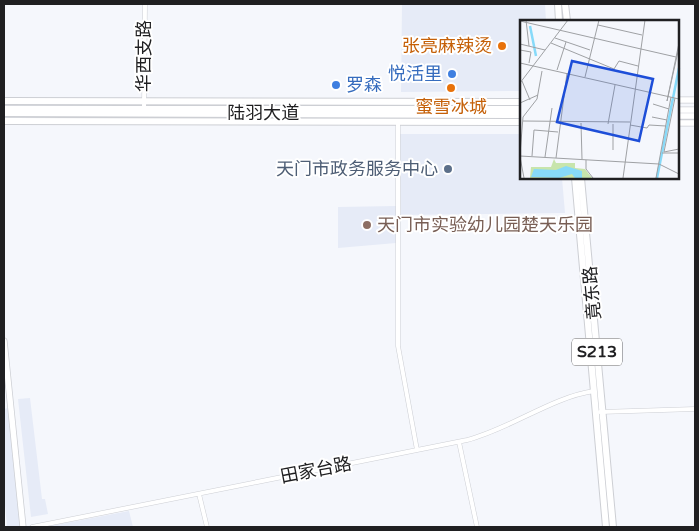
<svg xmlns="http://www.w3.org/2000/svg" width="699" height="531" font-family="'Varela Round','Noto Sans SC',sans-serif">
<rect width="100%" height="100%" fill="#f5f7fc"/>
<path fill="#e6ebf7" d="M402,4h143l1,17h-24l-1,70 -120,1z
M400,134h121l1,44h40l3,35 -164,2z
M396,206v37l-58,5v-41z
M30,398l12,101h3l3,15 -17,3 -13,-118z
M8,408l12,119h-13l-3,-33v-85z
M129,511l4,16h-88z"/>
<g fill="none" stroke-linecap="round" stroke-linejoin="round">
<g stroke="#cdcfd4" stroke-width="5">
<path id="street" d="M144,108l1,-104
M398,122v224l19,104
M600,412l95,-3
M459,442l18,85
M199,494l8,33
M32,527l435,-87c43,-11 85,-43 127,-49"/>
</g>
<g stroke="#cdcfd4" stroke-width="7">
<path id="secondary" d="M678,100h17
M678,110h17
M678,116h17
M678,123h17
M4,341l19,186"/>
</g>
<g stroke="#cdcfd4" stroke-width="8">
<path id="primary" d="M558,4l1,17
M565,4l2,17
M4,101l518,1
M4,109h518
M4,113l518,2
M4,121l518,1
M575,178l31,349
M581,178l32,349"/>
</g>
<use href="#street" stroke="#fff" stroke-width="4"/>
<use href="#secondary" stroke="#fff" stroke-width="5.5"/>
<use href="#primary" stroke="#fff" stroke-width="6"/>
</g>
<g fill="#e8710a" stroke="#fff" stroke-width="2">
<circle cx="502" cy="46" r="5"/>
<circle cx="451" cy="88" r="5"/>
</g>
<g fill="#3f7fe0" stroke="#fff" stroke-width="2">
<circle cx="452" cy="74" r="5"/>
<circle cx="336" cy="85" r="5"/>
</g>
<circle fill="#5c6f8a" stroke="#fff" stroke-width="2" cx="448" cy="169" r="5"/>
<circle fill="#8d6e63" stroke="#fff" stroke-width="2" cx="367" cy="225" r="5"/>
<g text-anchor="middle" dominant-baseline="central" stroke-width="4" stroke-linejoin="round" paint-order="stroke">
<rect fill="#fff" stroke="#626264" stroke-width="1" x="572" y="338.5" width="50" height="27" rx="4"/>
<g font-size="16" font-weight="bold" fill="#1f1f21">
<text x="597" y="352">S213</text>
</g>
<g font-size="18" fill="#c56008" stroke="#fff" text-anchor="end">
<text x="492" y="46">张亮麻辣烫</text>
<text x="451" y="107" text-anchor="middle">蜜雪冰城</text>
</g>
<g font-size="18" fill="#1f1f21" stroke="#fff">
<text transform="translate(144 56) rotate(-90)">华西支路</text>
<text x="263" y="113">陆羽大道</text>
<text transform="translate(592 293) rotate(-95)">竟东路</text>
<text transform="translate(316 470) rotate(-11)">田家台路</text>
</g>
<g font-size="18" fill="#366cbe" stroke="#fff" text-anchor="end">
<text x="442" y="74">悦活里</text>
<text x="346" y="85" text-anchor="start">罗森</text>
</g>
<g font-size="18" fill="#4e5e75" stroke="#fff" text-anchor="end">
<text x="438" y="169">天门市政务服务中心</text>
</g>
<g font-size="18" fill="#785e54" stroke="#fff" text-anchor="start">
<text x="377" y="225">天门市实验幼儿园楚天乐园</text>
</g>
</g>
<g transform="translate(520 20)">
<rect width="159" height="159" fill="#f5f7fc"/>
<path d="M34,139l2,4h19v5l10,1 7,9h-62l1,-11h20z" fill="#c8e5ac"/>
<path d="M46,146l16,5v7h-7l-3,-4 -13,4 -28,-1 3,-8 22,1z" fill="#87daf9"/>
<path fill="none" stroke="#87daf9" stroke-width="2.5" d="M10,6l6,30M137,158l22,-110"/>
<path fill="none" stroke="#9fa1a4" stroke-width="1" d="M6,0l3,26M0,1l121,28M78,5l44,10M35,18l35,12M31,23l63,26 5,-8 19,5M159,23l-12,58 12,-54M0,24l25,6M121,29l35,8M0,30l11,2 -2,11M0,43l159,36M37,50l9,-28M65,57l14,-57M2,61l8,19M0,63l48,-63M0,83l18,-8M133,84l16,5M132,97l15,3M3,101l107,1M61,103l1,36M88,104l7,-39M110,105l17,3 2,-3 17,1M93,130v-26M144,132l11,-54M144,132l15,-3M142,133h17M0,134l3,-37 14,-18 5,-28M0,136l139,8 20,10M12,136l2,-26 24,2M0,137l4,21M25,137l7,-49M36,138l11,-85M66,140v9l7,9M103,158l22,-158M136,158l15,-81"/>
<path fill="#1d4ed8" fill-opacity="0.15" stroke="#1d4ed8" stroke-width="2.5" d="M52,41l81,18 -14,62 -82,-19z"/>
<rect width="159" height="159" fill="none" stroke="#1f1f21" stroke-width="2.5"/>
</g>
<rect width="699" height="531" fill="none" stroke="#1f1f21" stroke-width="10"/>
</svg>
